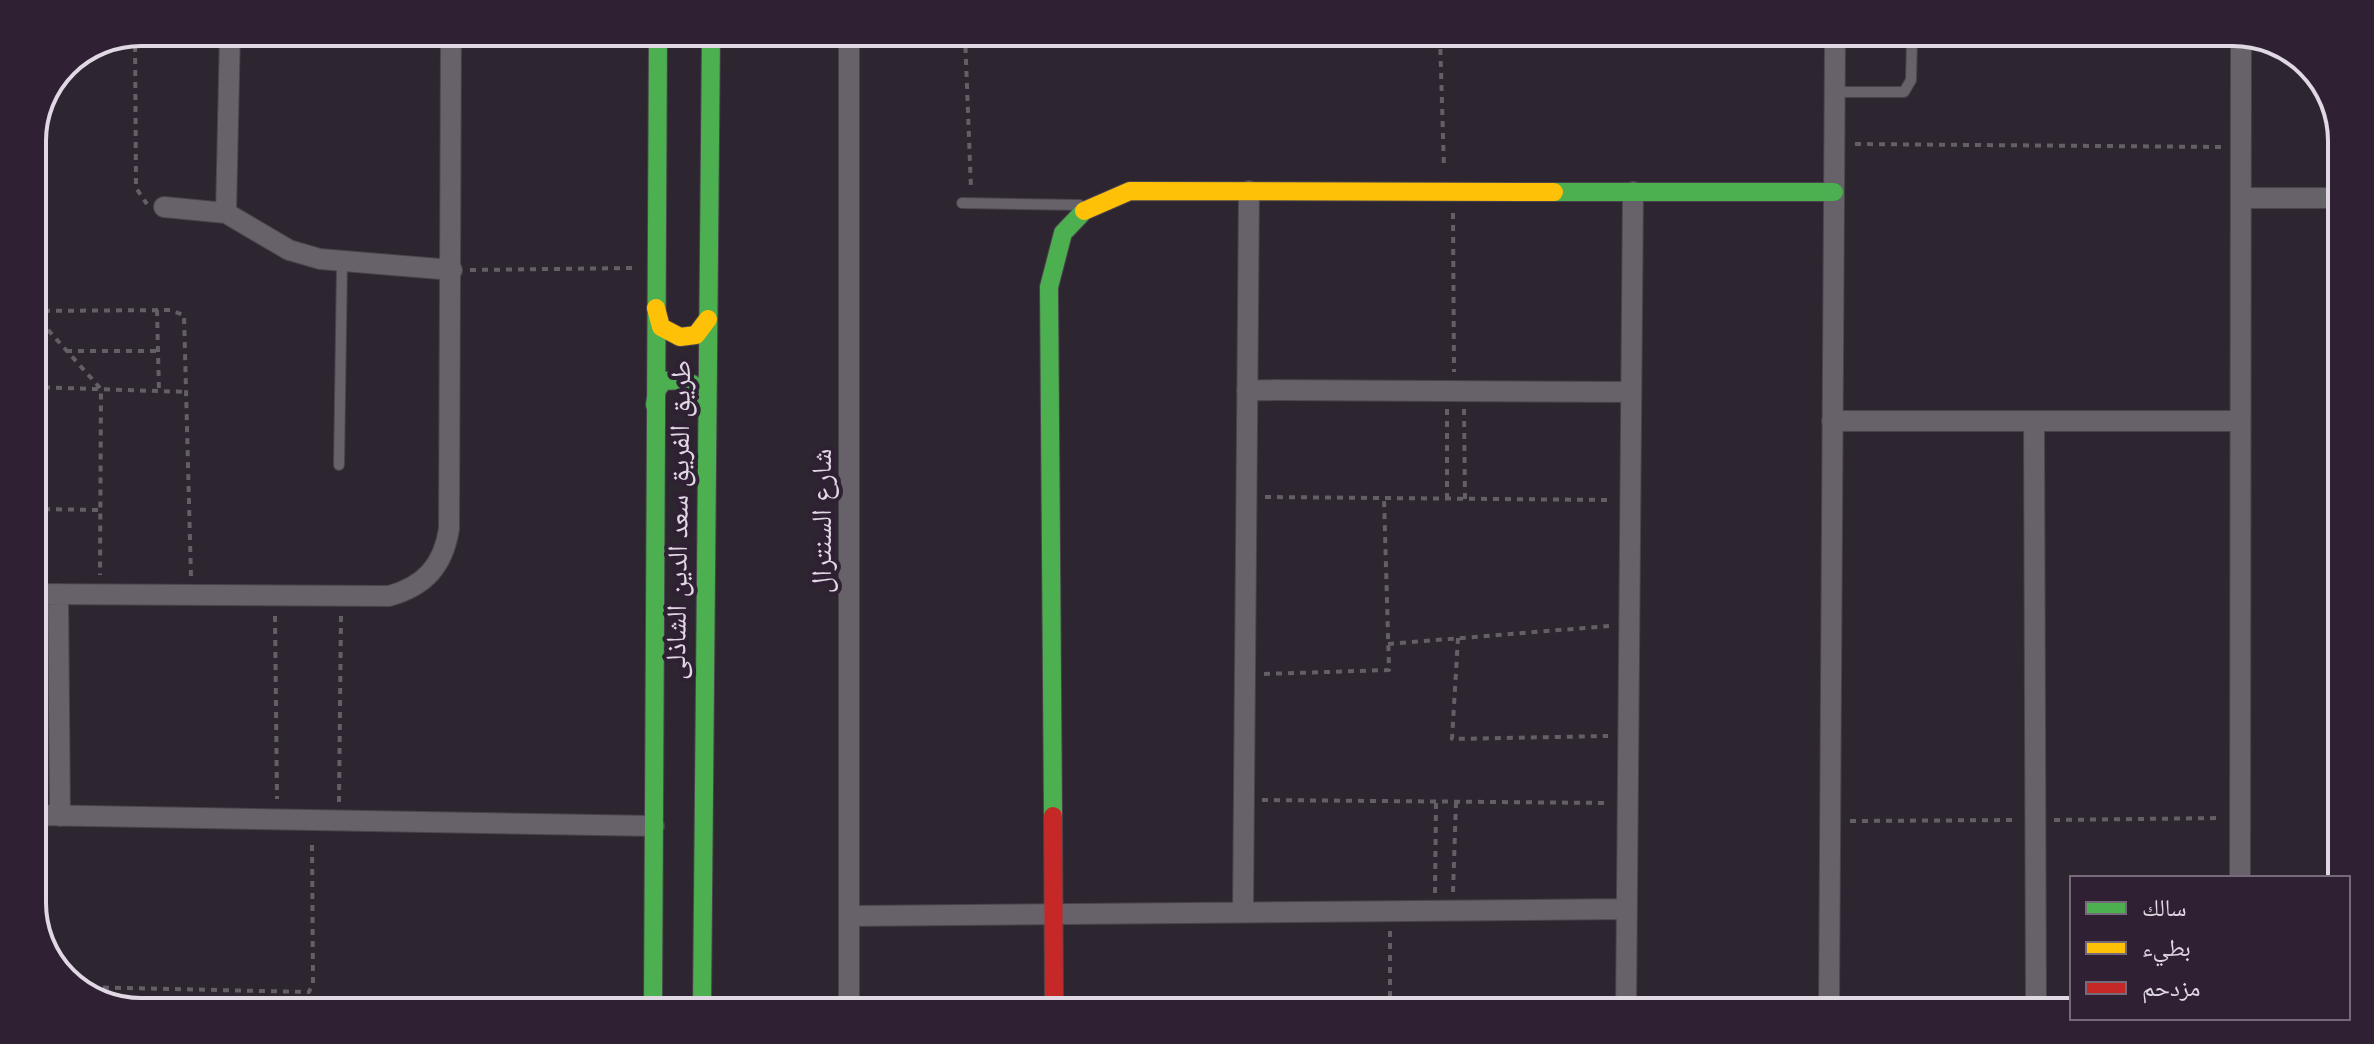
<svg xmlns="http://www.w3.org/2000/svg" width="2374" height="1044" font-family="Poppins,'Noto Naskh Arabic',sans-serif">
<rect width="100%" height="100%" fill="#2d252f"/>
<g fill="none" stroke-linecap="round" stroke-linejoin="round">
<g stroke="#49434c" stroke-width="12">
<path id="lane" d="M1834,92h70l7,-12 1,-41
M962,203l118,2
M339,465l3,-203"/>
</g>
<g stroke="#49434c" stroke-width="22">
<path id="street" d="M849,35v971
M2241,198h100
M164,207l62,6 63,37 31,9 132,11
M226,213l4,-181
M1247,390l384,2
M1832,421h408
M2034,421l2,590
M32,594l357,2c36,-10 54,-30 60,-67l2,-496
M58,594l2,222
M32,815l622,11
M2240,878l1,-838
M1243,912l6,-721
M849,916l778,-7
M1626,1010l7,-818
M1829,1010l6,-971"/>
</g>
<g stroke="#49434c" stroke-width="20">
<path id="fast" d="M1554,192h280
M655,405l2,-16 7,-8c25,-2 35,1 43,26
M1053,816l-4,-529 14,-54 21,-22
M653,1006l5,-972
M702,1006l9,-972"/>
</g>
<g stroke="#49434c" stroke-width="20">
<path id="slow" d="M1084,211l46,-20 424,1
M656,308l5,19 19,10 16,-2 12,-16"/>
</g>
<g stroke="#49434c" stroke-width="20">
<path id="jam" d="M1053,816l1,191"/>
</g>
<path stroke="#645f66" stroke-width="4" stroke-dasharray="6 6" stroke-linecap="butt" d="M135,34l1,154 11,16
M965,35l6,154
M1440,37l4,132
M1855,144l367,3
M1453,213l1,159
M470,270l164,-2
M157,310l2,81
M32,311l138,-1 14,5 7,262
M32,312l69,77 -1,186
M66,351h92
M32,387l156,5
M1447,409v89
M1464,409l1,90
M1265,497l347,3
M32,509l68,1
M275,616l2,183
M1458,638l-6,101 156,-3
M1388,644l221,-18
M1264,674l125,-4 -5,-172
M1262,800l347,3
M339,802l2,-187
M2054,820l167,-2
M1850,821l167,-1
M1453,892l3,-90
M1435,893l1,-91
M79,987l230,5 4,-9 -1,-143
M1390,1009v-79"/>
<use href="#lane" stroke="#676169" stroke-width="10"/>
<use href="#street" stroke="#676169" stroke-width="20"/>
<use href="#fast" stroke="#4caf50" stroke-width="18"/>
<use href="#slow" stroke="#ffc107" stroke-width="18"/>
<use href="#jam" stroke="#c62828" stroke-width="18"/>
</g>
<g text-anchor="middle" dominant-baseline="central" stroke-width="8" stroke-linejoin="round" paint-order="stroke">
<g font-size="28" fill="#e0d8e3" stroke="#2f2133">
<text transform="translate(678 520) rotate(-89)">طريق الفريق سعد الدين الشاذلى</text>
<text transform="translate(821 521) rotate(-90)">شارع السنترال</text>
</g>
</g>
<path d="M0 0H2374V1044H0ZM141 46H2233A95 95 0 0 1 2328 141V903A95 95 0 0 1 2233 998H141A95 95 0 0 1 46 903V141A95 95 0 0 1 141 46Z" fill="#2f2133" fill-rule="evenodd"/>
<path fill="none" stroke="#e0d8e3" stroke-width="4" d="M141 46H2233A95 95 0 0 1 2328 141V903A95 95 0 0 1 2233 998H141A95 95 0 0 1 46 903V141A95 95 0 0 1 141 46Z"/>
<rect x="2070" y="876" width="280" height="144" fill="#2f2133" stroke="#766a79" stroke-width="2"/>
<rect x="2086" y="902" width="40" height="12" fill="#4caf50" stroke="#766a79" stroke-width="2"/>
<text x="2142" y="916" font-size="24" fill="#e0d8e3">سالك</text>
<rect x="2086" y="942" width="40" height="12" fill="#ffc107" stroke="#766a79" stroke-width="2"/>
<text x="2142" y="956" font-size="24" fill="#e0d8e3">بطيء</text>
<rect x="2086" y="982" width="40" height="12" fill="#c62828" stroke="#766a79" stroke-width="2"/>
<text x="2142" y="996" font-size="24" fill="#e0d8e3">مزدحم</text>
</svg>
